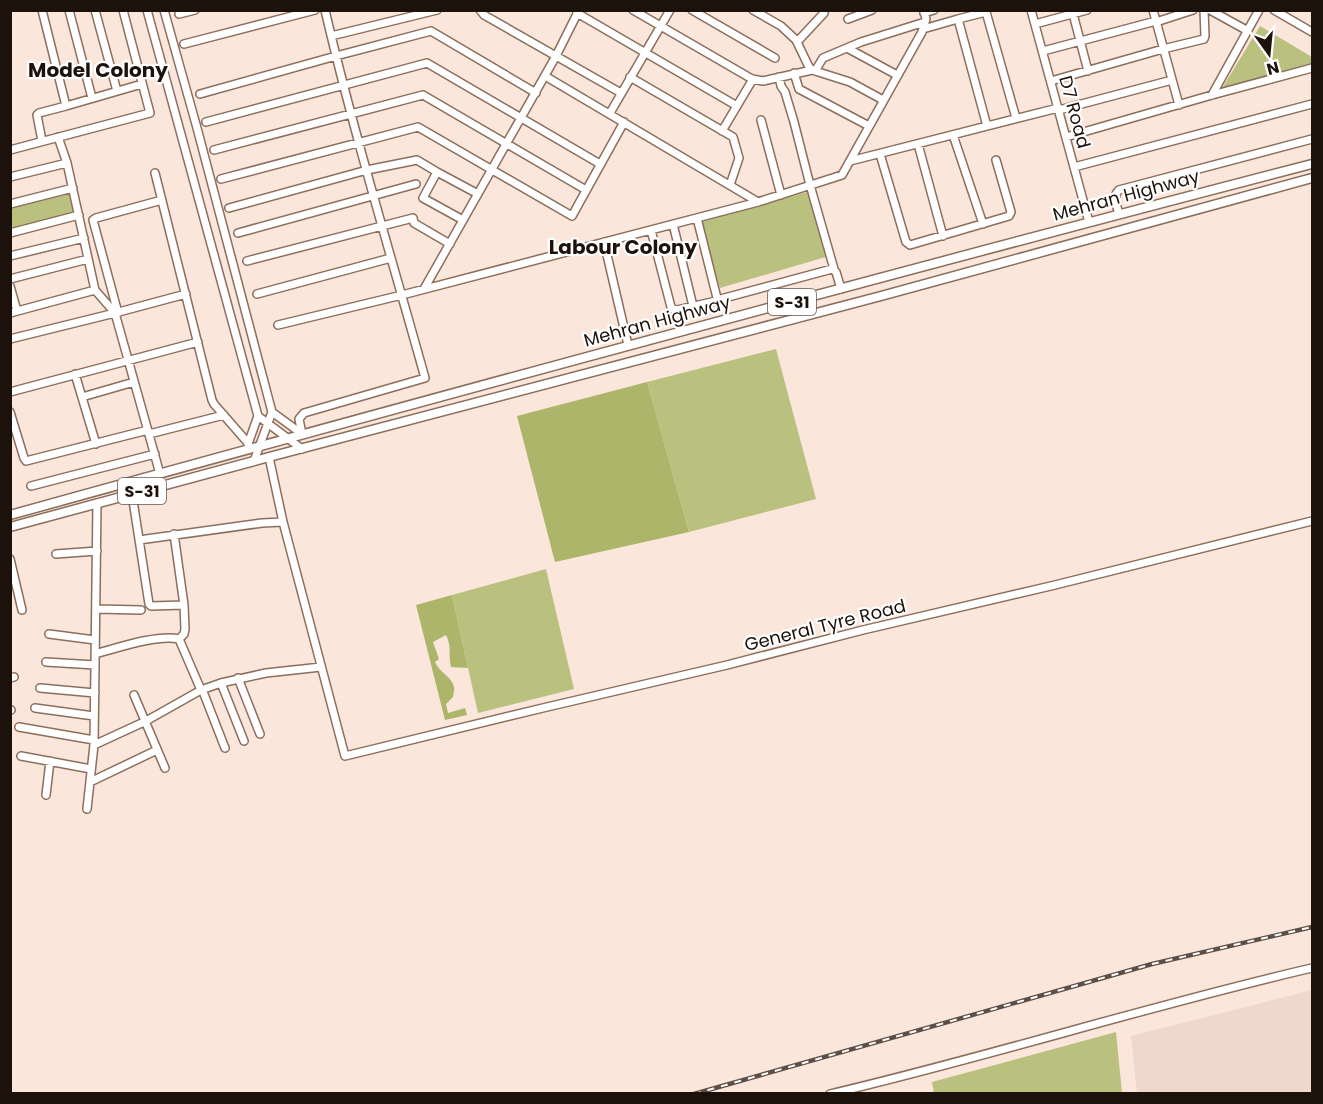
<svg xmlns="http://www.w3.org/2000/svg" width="1323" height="1104" font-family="Poppins,sans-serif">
<rect width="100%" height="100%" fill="#fae6da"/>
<path fill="#efd7cd" d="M1312,990v103h-175l-6,-57z"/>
<path fill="#bac17e" d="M1260,26l52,31v8l-91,25z
M71,191l5,22 -65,18 -1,-26z
M811,191l18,65 -109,32 -19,-66z
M776,349l40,150 -127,33 -42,-150z
M546,569l28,120 -96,24 -26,-118z
M1116,1032l6,61h-188l-2,-11z"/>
<path fill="#adb56b" d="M647,382l42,150 -134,30 -38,-146z
M452,595l16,73 -17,-1c-3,-13 1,-20 -5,-32l-13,7 6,17 -4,3c4,10 17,15 19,25 1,3 -1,7 -1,10l-7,7 2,9 17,-5 2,7 -22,5 -29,-115z"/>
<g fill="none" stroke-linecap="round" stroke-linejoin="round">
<g stroke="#8c6e5c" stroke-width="10">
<path id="minor" d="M42,10l24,96 76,-22
M69,10l23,88
M95,10l22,81
M147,10l111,406 44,33
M164,10l33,118 75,284 -18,49
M480,10l4,5 137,78
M633,10l119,69 11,2 49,-11
M692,10l83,48
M753,10l28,16 15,14 13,27 3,3 38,12 33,18
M1031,10l58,212
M1072,10l16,61
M1153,10l26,95
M1210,10l38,21
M1274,10l38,22
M577,13l160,93
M924,13l10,-3
M179,14l16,-4
M848,19l24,-9
M958,19l28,-7 30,106
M1156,22l37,-12
M1035,24l52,-14
M923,29l35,-10 29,107
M331,36l106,-26
M797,42l27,-29 -1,-3
M184,44l131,-34
M847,48l50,27
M1043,51l113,-30
M815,71l8,-13 38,-16 64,-20
M794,73l5,16 70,37
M545,76l213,126
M630,77l103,60 6,21 -9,27
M779,77l2,9 4,6 9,30 16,63 24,84
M1051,81l112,-32 41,-10 1,-3 -1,-26
M200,94l136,-38 95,-25 105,62
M1212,95l47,-85
M1059,110l113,-30
M610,113l60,-103
M761,120l20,75
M206,122l221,-59 173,101
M722,131l31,-52
M953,135l30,89
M58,137l9,26 28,127 20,23 45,161
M1066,137l146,-42 100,-27
M42,141l-5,-26 2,-2 27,-7
M918,144l25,92
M10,150l140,-37 -27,-103
M214,150l209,-55 163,95
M880,154l26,88 4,3 99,-29 2,-4 -15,-52
M850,161l208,-53
M1074,167l238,-63
M437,172l-14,26 40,22
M155,173l57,227 2,4 34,39
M10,177l57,-14
M221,179l197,-52 154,89 52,-94
M10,204l63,-16
M229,208l138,-38 50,-10 20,12 41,22
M1119,214c-2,-8 -7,-18 0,-24l193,-51
M673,224l20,82
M651,230l20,77 2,2 4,1 39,-9 1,-3 -20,-80
M10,233l69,-18
M238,233l178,-49
M604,242l24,103
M10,256l74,-18
M247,261l166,-43 1,5 36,21
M10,279l78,-20
M10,286l7,25
M424,289l132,-233 23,-46
M257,294l134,-36
M717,300l115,-31 4,3 5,17
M10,313l85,-23
M118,313l-25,-93 3,-2 66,-18
M278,325l124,-30 356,-93 84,-27 80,-143 4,-13 -2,-9
M10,339l105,-26 71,-19
M75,374l21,70
M10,392l188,-50
M82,397l52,-15
M10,412l14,46 2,3 122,-31
M272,412l30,22
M149,434l75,-19
M302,434l-3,-15 5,-6 121,-35c-34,-122 -71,-244 -100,-368
M248,444l10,-28
M269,457l14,65 62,234 202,-49 180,-42 136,-35 192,-45 257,-64
M31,486l124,-32
M132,494l17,110 2,2 33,-1
M174,534l10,71 1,24 -1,5 -5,5
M139,540l123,-17 21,-1
M56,554l41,-3
M10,559l12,51
M96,609l45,1
M49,634l46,6
M95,654c22,-6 63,-20 84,-15l22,51
M46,662l49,3
M10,678l4,-1
M238,678l22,56
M221,683l23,58
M40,688l55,5
M202,689l23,59
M134,695l31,73
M35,708l59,8
M10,710h1
M19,727l75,13
M94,745l52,-24 55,-31 20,-7 45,-10 55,-6
M21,756l70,13
M90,782l67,-32
M46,795l4,-34
M87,809l7,-64 3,-242
M830,1094c162,-38 321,-89 482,-126"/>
</g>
<g stroke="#8c6e5c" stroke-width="11">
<path id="major" d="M10,515c434,-120 867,-238 1302,-351
M10,527l259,-70 612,-161 431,-118"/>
</g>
<use href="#minor" stroke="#fff" stroke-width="7"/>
<use href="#major" stroke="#fff" stroke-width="8"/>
<g stroke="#5d4f47" stroke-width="4.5">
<path id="rail" d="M694,1094l458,-130 160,-37"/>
</g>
<use href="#rail" stroke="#fff" stroke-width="2" stroke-dasharray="7" stroke-linecap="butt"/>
</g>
<g text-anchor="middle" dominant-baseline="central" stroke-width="4.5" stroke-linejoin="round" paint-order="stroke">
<g fill="#fff" stroke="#615954" stroke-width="1.5">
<rect x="768" y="289" width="48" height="26" rx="4.5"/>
<rect x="118" y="478" width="48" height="26" rx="4.5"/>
</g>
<g font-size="16" font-weight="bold" fill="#1d120b">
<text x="792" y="302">S-31</text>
<text x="142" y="491">S-31</text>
</g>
<g font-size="18" fill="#1d120b" stroke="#fff">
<text transform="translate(1075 112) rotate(75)">D7 Road</text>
<text transform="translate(1126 195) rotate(-15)">Mehran Highway</text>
<text transform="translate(657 321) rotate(-15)">Mehran Highway</text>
<text transform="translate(825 625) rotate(-14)">General Tyre Road</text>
</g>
<g font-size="20" font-weight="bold" fill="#1d120b" stroke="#fff">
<text x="98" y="70">Model Colony</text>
<text x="623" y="247">Labour Colony</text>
</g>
</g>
<rect width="1323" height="1104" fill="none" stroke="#1d120b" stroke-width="24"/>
<g transform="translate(1269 54) rotate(165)" stroke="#ffffff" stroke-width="4.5" paint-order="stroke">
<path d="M0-4.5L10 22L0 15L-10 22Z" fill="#1d120b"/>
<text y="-9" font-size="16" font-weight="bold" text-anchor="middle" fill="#1d120b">N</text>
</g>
</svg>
